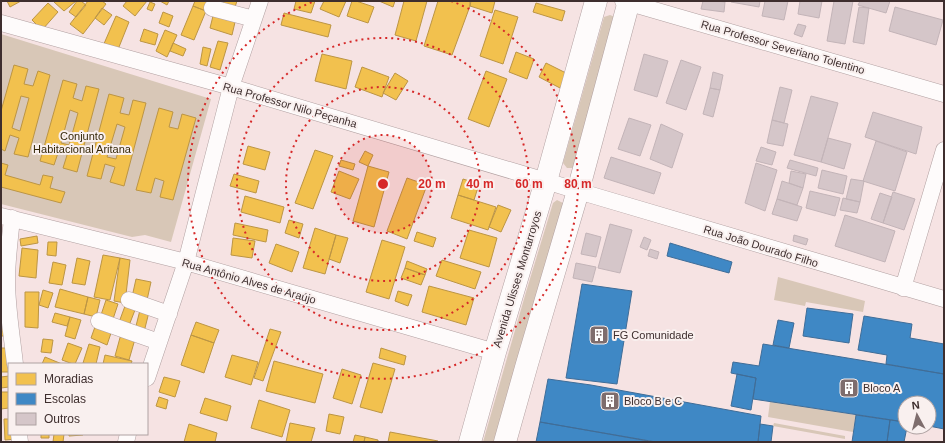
<svg xmlns="http://www.w3.org/2000/svg" width="945" height="443" font-family="Arial,sans-serif">
<rect width="100%" height="100%" fill="#f6e3e3"/>
<path fill="#d8c7b7" d="M610,15l5,2 -39,147 -4,4h-5l-4,-5 41,-146z
M1,34l210,65 -40,143 -26,-7 -13,2 -131,-33z
M557,200l6,3 -1,14 -67,225h-12l43,-150 27,-89z
M778,277l87,24 -2,11 -57,-10 -1,4 -31,-6z
M770,401l86,14 -3,17 -85,-15z
M774,423l71,13v3l-72,-13z"/>
<path fill="#f2c14e" stroke="#bc9544" fill-rule="evenodd" d="M7,1h14l-11,6z
M55,1h21l-12,10 -10,-9z
M77,1h4l5,4 -10,12 -7,-5z
M88,1h14l4,3 -23,30 -13,-10z
M127,1h20l-12,15 -12,-10z
M160,1h9l-2,4z
M195,1h12l3,1 -4,9 -13,-5z
M224,1h13l-3,9 -12,-3z
M296,1h19l-4,12 -17,-4z
M324,1h22l-7,16 -19,-8z
M352,1h4l18,6 -6,16 -21,-7z
M379,1h16l-2,6z
M404,1h23l-11,40 -21,-6z
M438,1h32v5l-18,49 -28,-9z
M471,1h24l-3,12 -22,-7z
M150,2l5,2 -3,7 -5,-2z
M48,3l10,9 -16,18 -10,-10z
M536,3l29,8 -3,10 -29,-9z
M193,6l13,5 -12,29 -13,-5z
M102,8l10,7 -8,10 -9,-7z
M495,10l23,7 -15,47 -23,-8z
M163,12l10,4 -4,11 -10,-4z
M214,12l22,6 -4,17 -22,-7z
M284,13l47,12 -3,12 -47,-12z
M116,16l13,6 -12,30 -14,-6z
M144,29l14,5 -3,11 -15,-4z
M165,30l12,5 -10,22 -11,-6z
M218,41l10,2 -8,27 -10,-3z
M173,43l13,6 -3,7 -13,-5z
M203,47l8,2 -4,17 -7,-2z
M516,52l18,7 -7,20 -18,-7z
M322,54l30,7 -6,28 -31,-8z
M546,63l22,11 -8,14 -21,-11z
M14,65l14,4 -4,15 9,2 5,-15 12,4 -22,82 -14,-3 5,-16 -9,-3 -5,16 -4,-2v-38zM21,96l8,2 -9,33 -8,-3z
M362,67l27,10 -7,20 -27,-10z
M486,71l21,8 -18,48 -21,-8z
M395,73l13,8 -12,19 -13,-7z
M63,80l14,4 -4,14 9,3 4,-15 13,3 -22,83 -14,-4 5,-16 -9,-2 -5,15 -14,-4zM70,110l8,3 -9,32 -8,-2z
M109,94l15,4 -4,15 9,2 4,-15 13,3 -22,83 -14,-4 5,-15 -10,-3 -4,15 -14,-3zM117,124l8,3 -9,32 -9,-2z
M159,108l14,4 -4,15 9,2 4,-15 14,4 -23,82 -13,-3 4,-16 -9,-3 -4,15 -15,-3z
M248,146l22,6 -5,18 -22,-6z
M315,150l18,6 -20,53 -18,-6z
M365,151l8,4 -5,11 -9,-4z
M341,160l14,4 -2,6 -14,-4z
M1,163l7,2 -3,10 35,10 3,-10 10,2 -3,11 15,4 -4,11 -60,-16z
M368,166l21,6 -15,55 -21,-6z
M339,171l20,8 -9,20 -19,-7z
M234,174l25,7 -3,12 -26,-7z
M407,178l20,7 -20,54 -20,-8z
M463,179l16,5 -5,16 -16,-5z
M458,195l38,12 -8,23 -37,-12z
M245,196l39,11 -4,16 -39,-11z
M498,205l13,5 -10,22 -12,-5z
M289,220l14,4 -4,14 -14,-5z
M235,223l33,7 -2,12 -33,-7z
M315,228l21,7 -11,39 -22,-6z
M469,230l28,8 -8,29 -29,-9z
M417,232l19,6 -3,9 -19,-6z
M336,235l12,3 -8,25 -11,-4z
M37,236l1,7 -17,3 -1,-7z
M233,238l22,3 -3,17 -21,-3z
M382,240l23,7 -16,52 -23,-7z
M48,242h9l-1,14 -9,-1z
M276,244l23,8 -7,20 -23,-9z
M22,248l16,2 -2,28 -17,-2z
M103,255l17,3 -10,42 -16,-3z
M77,258l13,3 -5,24 -13,-2z
M120,258l10,2 -5,43 -11,-2z
M442,260l39,12 -6,17 -39,-13z
M407,261l20,8 -2,6 -20,-7z
M53,262l13,3 -4,20 -13,-2z
M405,268l20,7 -4,10 -20,-7z
M136,279l15,3 -4,18 -15,-3z
M429,286l45,12 -8,27 -44,-13z
M60,289l28,8 -4,17 -29,-7z
M43,290l10,3 -5,15 -9,-3z
M398,291l14,4 -4,11 -13,-5z
M25,292h14l-1,36 -13,-1z
M88,297l12,3 -4,17 -12,-3z
M106,300l12,4 -6,18 -12,-4z
M125,306l10,4 -7,18 -10,-3z
M140,310l9,2 -5,20 -9,-2z
M55,313l15,4 -3,9 -15,-4z
M70,317l11,3 -6,19 -10,-3z
M1,322h5l1,14h-6z
M196,322l23,8 -5,13 -23,-8z
M96,324l16,6 -5,15 -16,-7z
M270,329l11,3 -18,49 -9,-3z
M121,334l14,5 -6,21 -14,-4z
M191,335l23,8 -10,30 -23,-8z
M43,339l10,1 -2,13 -10,-1z
M68,343l14,5 -7,16h-2l-11,-4z
M89,344l11,3 -4,17h-8l-5,-1z
M1,348h8v24h-8z
M381,348l25,8 -2,9 -25,-7z
M105,355l27,6 -1,3h-28z
M232,355l26,7 -7,23 -26,-8z
M45,357l17,7h-20z
M274,361l49,13 -8,29 -49,-12z
M373,363l22,6 -13,44 -22,-6z
M342,369l19,6 -9,29 -19,-6z
M9,376v11l-8,1v-11z
M164,377l16,4 -5,16 -16,-5z
M1,392h8v16l-8,1z
M159,397l9,3 -2,9 -10,-3z
M205,398l26,8 -4,15 -27,-8z
M259,400l31,10 -8,27 -31,-9z
M329,414l15,3 -4,17 -14,-3z
M4,419h5v15h8v5l-12,1z
M290,423l25,5 -4,14h-25z
M189,424l28,9 -2,9h-31z
M390,432l48,9v1h-50z
M41,434h8v4h-8z
M54,434h10l-1,8h-10z
M69,434h14v1l-14,1z
M355,435l10,2 -1,5h-11z
M365,437l13,3v2h-14z"/>
<path fill="#3f88c5" stroke="#3f6d98" d="M670,243l62,19 -3,11 -62,-17z
M582,284l50,7 -15,93 -51,-6z
M807,308l46,6 -4,29 -46,-7z
M864,316l48,8 -2,14 34,6v30l-58,-10 1,-9 -29,-5z
M778,320l16,3 -5,25 -16,-3z
M763,344l181,30v55l-15,-3v-23h-24v19l-152,-23 3,-21 -25,-5 2,-11 26,4z
M737,374l19,4 -5,32 -20,-4z
M548,379l43,6 170,31 -3,26h-102l-116,-20z
M856,415l34,5 -3,22h-35z
M890,420l15,2v5h2l-3,15h-17z
M540,422l108,19v1h-112z
M760,424l13,2 -2,16h-13z"/>
<path fill="#d5c6c9" stroke="#c3b4b8" d="M703,1h14l8,1 -1,10 -23,-3z
M731,1h29l-1,6 -28,-5z
M765,1h23l-4,19 -22,-4z
M800,1h22l-3,17 -21,-4z
M834,1h19l-8,43 -18,-3z
M860,1h30l-4,12 -28,-8z
M859,7l10,1 -5,36 -11,-2z
M895,7l48,13 -7,25 -47,-14z
M798,24l8,2 -4,11 -8,-3z
M644,54l24,7 -11,36 -23,-7z
M681,60l20,7 -15,43 -20,-7z
M713,72l10,3 -3,15 -10,-2z
M780,87l12,3 -8,33 -12,-3z
M710,88l10,2 -7,27 -10,-3z
M811,96l27,7 -17,59 -27,-7z
M873,112l49,15 -6,27 -51,-17z
M629,118l22,7 -11,31 -22,-7z
M772,120l16,4 -5,22 -16,-3z
M661,124l22,10 -11,34 -22,-9z
M828,138l23,6 -7,25 -23,-7z
M876,141l31,11 -12,39 -32,-10z
M761,147l15,5 -4,13 -16,-4z
M611,157l50,16 -7,21 -50,-16z
M790,160l28,8 -2,8 -29,-8z
M756,163l21,7 -12,41 -20,-8z
M822,170l25,6 -4,18 -25,-6z
M791,171l15,3 -3,14 -14,-5z
M851,179l13,2 -4,21 -14,-3z
M782,181l21,7 -6,17 -20,-6z
M810,191l30,7 -5,18 -29,-8z
M893,192l22,7 -11,31 -21,-7z
M880,193l12,4 -9,26 -12,-4z
M843,198l17,4 -3,11 -17,-3z
M777,199l25,8 -5,14 -25,-7z
M845,215l50,16 -10,31 -50,-16z
M610,224l22,6 -12,43 -22,-5z
M586,233l15,4 -5,20 -15,-3z
M794,235l14,4 -2,6 -13,-4z
M644,237l7,3 -4,10 -7,-3z
M650,249l9,3 -2,7 -9,-3z
M576,263l20,4 -4,15 -19,-4z"/>
<g fill="none" stroke-linecap="round" stroke-linejoin="round">
<g stroke="#b1a0a1" stroke-width="17">
<path id="street" d="M623,1l321,93
M212,8l42,11
M1,23l230,64 315,94 32,10 366,108
M1,216l185,46 309,90
M12,218c-2,21 -5,42 -5,62 0,28 5,56 8,84
M903,288l41,-138
M129,300l40,14
M99,321l60,21
M147,378l39,-116 45,-175 29,-86
M19,434l1,8
M126,442l2,-8"/>
</g>
<g stroke="#b1a0a1" stroke-width="23">
<path id="secondary" d="M470,442l25,-90 51,-171 50,-180
M505,442l22,-78 51,-173 51,-190"/>
</g>
<use href="#street" stroke="#fefbfb" stroke-width="16"/>
<use href="#secondary" stroke="#fefbfb" stroke-width="22"/>
</g>
<circle cx="383" cy="184" r="49" fill="#d62828" fill-opacity=".12"/>
<g fill="none" stroke="#d62828" stroke-width="2" stroke-dasharray="2 4">
<circle cx="383" cy="184" r="49"/>
<circle cx="383" cy="184" r="97"/>
<circle cx="383" cy="184" r="146"/>
<path d="M451 1A195 195 0 1 1 315 1"/>
</g>
<defs>
<g id="building-square" transform="scale(1)"><rect x="-9" y="-9" width="18" height="18" rx="4" fill="#7e6d6d" stroke="#f9f0ef"/><path d="M-4-6H4V6H1V3H-1V6H-4ZM-2.5-4.3h1.7v1.8h-1.7ZM.8-4.3h1.7v1.8H.8ZM-2.5-1h1.7V.8h-1.7ZM.8-1h1.7V.8H.8Z" fill="#fff"/></g>
</defs>
<g fill-rule="evenodd">
<use href="#building-square" x="599" y="335"/>
<use href="#building-square" x="849" y="388"/>
<use href="#building-square" x="610" y="401"/>
</g>
<g text-anchor="middle" dominant-baseline="central" stroke-width="4" stroke-linejoin="round" paint-order="stroke">
<g font-size="11" fill="#3e2e2e" stroke="#f9f0ef">
<text transform="translate(783 47) rotate(16)">Rua Professor Severiano Tolentino</text>
<text transform="translate(290 105) rotate(16)">Rua Professor Nilo Peçanha</text>
<text transform="translate(761 246) rotate(17)">Rua João Dourado Filho</text>
<text transform="translate(517 279) rotate(-73)">Avenida Ulisses Montarroyos</text>
<text transform="translate(249 281) rotate(16)">Rua Antônio Alves de Araújo</text>
</g>
<g font-size="11" fill="#362809" stroke="#f9f0ef">
<text x="82" y="136">Conjunto<tspan x="82" dy="13">Habitacional Aritana</tspan></text>
</g>
<g font-size="11" fill="#3e2e2e" stroke="#f9f0ef" text-anchor="start">
<text x="613" y="335">FG Comunidade</text>
<text x="863" y="388">Bloco A</text>
<text x="624" y="401">Bloco B e C</text>
</g>
</g>
<circle cx="383" cy="184" r="6" fill="#d62828" stroke="#f9f0ef" stroke-width="2"/>
<g font-size="12" text-anchor="middle" font-weight="bold" fill="#d62828" stroke="#f9f0ef" stroke-width="4" stroke-linejoin="round" paint-order="stroke">
<text x="432" y="188">20 m</text>
<text x="480" y="188">40 m</text>
<text x="529" y="188">60 m</text>
<text x="578" y="188">80 m</text>
</g>
<rect width="945" height="443" fill="none" stroke="#3e2e2e" stroke-width="4"/>
<rect x="8" y="363" width="140" height="72" fill="#f9f0ef" stroke="#aea2a2"/>
<rect x="16" y="373" width="20" height="12" fill="#f2c14e" stroke="#aea2a2"/>
<text x="44" y="383" font-size="12" fill="#3e2e2e">Moradias</text>
<rect x="16" y="393" width="20" height="12" fill="#3f88c5" stroke="#aea2a2"/>
<text x="44" y="403" font-size="12" fill="#3e2e2e">Escolas</text>
<rect x="16" y="413" width="20" height="12" fill="#d5c6c9" stroke="#aea2a2"/>
<text x="44" y="423" font-size="12" fill="#3e2e2e">Outros</text>
<g transform="translate(917 415) rotate(353)"><circle r="19" fill="#f9f0ef" stroke="#aea2a2"/>
<path d="M0-3L7 15L0 10L-7 15Z" fill="#7e6d6d"/>
<text y="-6" font-size="11" font-weight="bold" text-anchor="middle" fill="#3e2e2e">N</text>
</g>
</svg>
